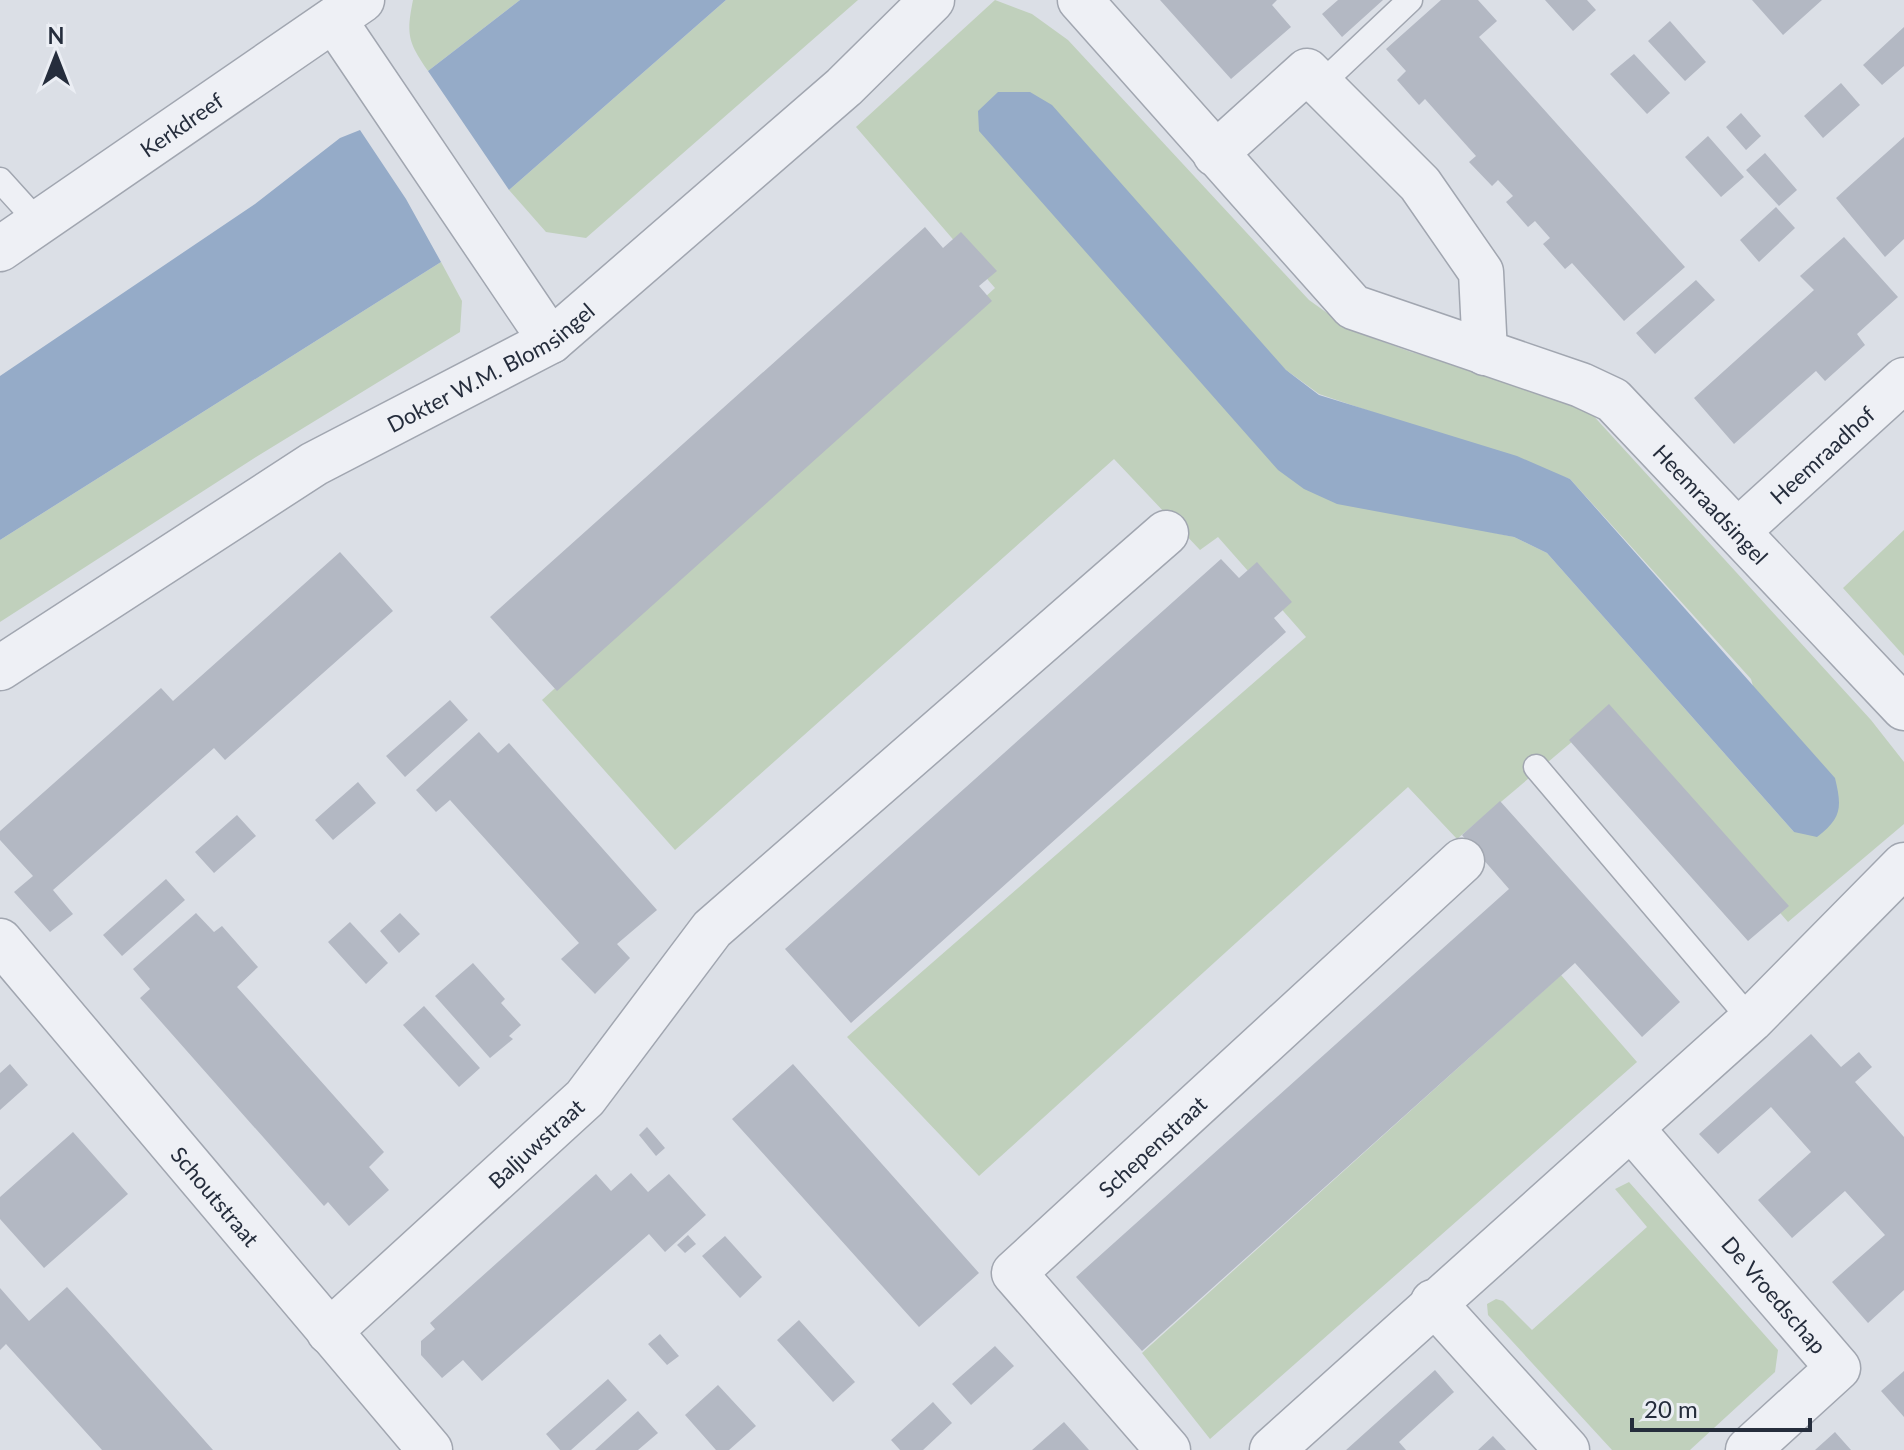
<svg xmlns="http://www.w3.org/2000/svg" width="1904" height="1450" font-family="Lato,sans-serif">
<rect width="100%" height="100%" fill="#dbdfe6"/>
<path fill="#c0d0bc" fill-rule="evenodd" d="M413,0h107l-92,71c-20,-29 -22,-36 -15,-71z
M726,0h132l-272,238 -40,-6 -37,-42z
M995,0l37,14 36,26 241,260 42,30 60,22 141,40 38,20 281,308 33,42v62l-116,98 -182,-209 -149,126 -49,-52 -429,389 -132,-139 459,-400 -88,-100 -18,13 -86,-91 -439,391 -133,-150 453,-412 -139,-161zM998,92l288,278 33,24 251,85 181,200 43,153 -247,-279 -33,-16 -70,-15z
M441,262l21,39 -2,31 -204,125 -256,165v-82z
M1904,530v126l-61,-68z
M1561,975l76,87 -427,377 -68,-86z
M1629,1182l149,168 -3,22 -85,78h-78l-124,-135 -1,-11 9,-5 7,2 29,29 115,-103 -32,-38z"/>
<path fill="#95abc8" d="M520,0h206l-217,190 -81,-119z
M998,92h32l22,13 234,265 33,25 198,61 53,23 265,299c7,29 7,40 -18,59l-23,-5 -247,-279 -33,-16 -177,-33 -33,-15 -26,-19 -299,-339 -1,-20z
M360,130l46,69 35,63 -441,278v-164l255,-172 85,-66z"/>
<path fill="#b3b8c3" d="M1160,0h117l-5,5 19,22 -60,52z
M1338,0h45l-41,37 -20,-23z
M1441,0h37l19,21 -18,16 206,230 -61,54 -52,-58 -7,6 -22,-25 7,-6 -15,-17 -7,6 -22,-25 7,-6 -15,-16 -6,6 -23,-24 7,-6 -51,-57 -6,6 -22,-25 9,-9 -20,-22z
M1545,0h42l9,10 -23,21z
M1752,0h70l-39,35z
M1670,21l36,41 -21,19 -37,-40z
M1904,27v39l-22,19 -19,-20z
M1634,54l36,39 -23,21 -37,-40z
M1841,83l19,22 -37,33 -19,-22z
M1741,113l20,23 -15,14 -20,-23z
M1708,136l36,41 -23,20 -36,-40z
M1904,137v102l-19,18 -49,-59z
M1765,153l32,37 -18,16 -33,-36z
M1776,207l19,21 -36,34 -19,-22z
M925,227l18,21 18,-16 36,39 -18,15 13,15 -435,390 -67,-74z
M1844,237l54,60 -41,37 8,11 -40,36 -9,-10 -82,73 -40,-46 120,-108 -14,-14z
M1696,280l19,20 -60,54 -19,-21z
M340,552l53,59 -168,149 -11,-12 -161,142 20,24 -23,18 -36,-40 19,-16 -33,-36v-9l161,-143 12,13z
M1221,559l18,19 18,-16 35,40 -18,16 12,14 -435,391 -66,-74z
M450,700l18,20 -63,57 -19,-21z
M1609,704l180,202 -41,35 -179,-201z
M479,732l19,21 11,-10 148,167 -40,34 13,14 -35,36 -34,-35 18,-16 -129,-143 -14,12 -20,-22z
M358,782l18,21 -43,37 -18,-20z
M1500,801l180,201 -38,35 -67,-74 -433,388 -66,-74 433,-388 -47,-54z
M237,815l19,21 -42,37 -19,-21z
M166,879l19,21 -63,56 -19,-21z
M196,913l18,19 8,-6 36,41 -21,20 147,165 -15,15 20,23 -40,36 -21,-24 -4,4 -184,-208 10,-9 -17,-20z
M400,913l20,21 -21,19 -19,-22z
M350,922l38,41 -22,21 -38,-42z
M473,963l32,36 -4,4 20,22 -12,11 4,3 -23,19 -55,-62z
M424,1006l56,62 -21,19 -56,-62z
M1811,1034l30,33 18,-15 6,7 7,8 -17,15 49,55v153l-36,33 -36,-41 53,-47 -40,-44 -53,47 -34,-38 53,-48 -40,-45 -53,47 -19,-20z
M10,1064l18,21 -28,25v-37z
M793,1064l186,209 -60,54 -187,-208z
M647,1127l18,21 -9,8 -17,-21z
M73,1132l55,62 -84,74 -44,-49v-22z
M631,1173l17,19 21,-18 37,41 -41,37 -16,-18 -167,147 -19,-21 -21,18 -21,-23v-14l14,-12 -5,-6 166,-149 15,17z
M688,1235l8,9 -11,9 -8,-8z
M725,1236l37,41 -22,21 -38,-42z
M67,1287l39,43 107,120h-111l-96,-106 -6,6v-62l29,33z
M799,1320l56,62 -22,20 -56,-62z
M660,1334l19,22 -12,9 -19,-21z
M995,1346l19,20 -43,39 -19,-21z
M1435,1370l19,22 -55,50 7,8h-60z
M1904,1371v46l-23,-26z
M608,1379l19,21 -56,50h-11l-14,-16z
M718,1385l38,41 -27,24h-13l-31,-35z
M933,1402l19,21 -29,27h-23l-9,-10z
M638,1411l20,22 -20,17h-43z
M1064,1422l25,28h-57z
M1835,1432l16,18h-36z
M1493,1436l13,14h-28z"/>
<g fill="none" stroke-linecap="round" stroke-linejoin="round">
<g stroke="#a1a6b0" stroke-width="27">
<path id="lane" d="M1321,84l89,-84
M0,180l38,42
M1536,767l215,253"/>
</g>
<g stroke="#a1a6b0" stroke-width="47">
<g id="street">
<path id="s1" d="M1080,0l273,307 228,78 32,15 291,308"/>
<path d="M334,20l217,321"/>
<path d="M1215,154l92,-83 113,113 61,88 4,81"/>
<path id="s2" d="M0,249l362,-249"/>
<path id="s3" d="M1739,530l165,-150"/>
<path id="s4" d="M0,668l314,-204 237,-123 293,-254 88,-87"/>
<path id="s5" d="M0,941l430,509"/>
<path id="s6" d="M1631,1128l207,240 -90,82"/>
<path d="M1433,1302l134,148"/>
<path id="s7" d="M329,1332l256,-234 127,-169 454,-396"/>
<path id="s8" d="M1168,1450l-154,-177 448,-412"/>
<path d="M1272,1450l479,-430 153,-155"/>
</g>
</g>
<use href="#lane" stroke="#eef0f5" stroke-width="24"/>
<use href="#street" stroke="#eef0f5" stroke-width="44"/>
</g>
<g text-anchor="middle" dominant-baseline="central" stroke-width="7" stroke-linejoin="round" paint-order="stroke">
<g font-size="22" fill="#252d3c" stroke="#ebeef4">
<text stroke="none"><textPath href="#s2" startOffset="220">Kerkdreef</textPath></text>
<text stroke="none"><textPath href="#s4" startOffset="576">Dokter W.M. Blomsingel</textPath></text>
<text stroke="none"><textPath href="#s3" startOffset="112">Heemraadhof</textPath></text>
<text stroke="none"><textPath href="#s1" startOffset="830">Heemraadsingel</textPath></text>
<text stroke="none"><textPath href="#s7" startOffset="280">Baljuwstraat</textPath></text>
<text stroke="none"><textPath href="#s8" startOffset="422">Schepenstraat</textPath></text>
<text stroke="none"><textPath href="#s5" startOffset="334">Schoutstraat</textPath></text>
<text stroke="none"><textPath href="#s6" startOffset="220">De Vroedschap</textPath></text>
</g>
</g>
<g transform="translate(56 56)" stroke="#ebeef4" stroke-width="6" paint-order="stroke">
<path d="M0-6L14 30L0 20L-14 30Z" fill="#252d3c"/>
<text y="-12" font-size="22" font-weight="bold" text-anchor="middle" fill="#252d3c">N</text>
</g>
<path d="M1632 1418v12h178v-12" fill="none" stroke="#252d3c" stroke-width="4"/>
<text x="1644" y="1418" font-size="24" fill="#252d3c" stroke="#ebeef4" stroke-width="6" paint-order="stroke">20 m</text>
</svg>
